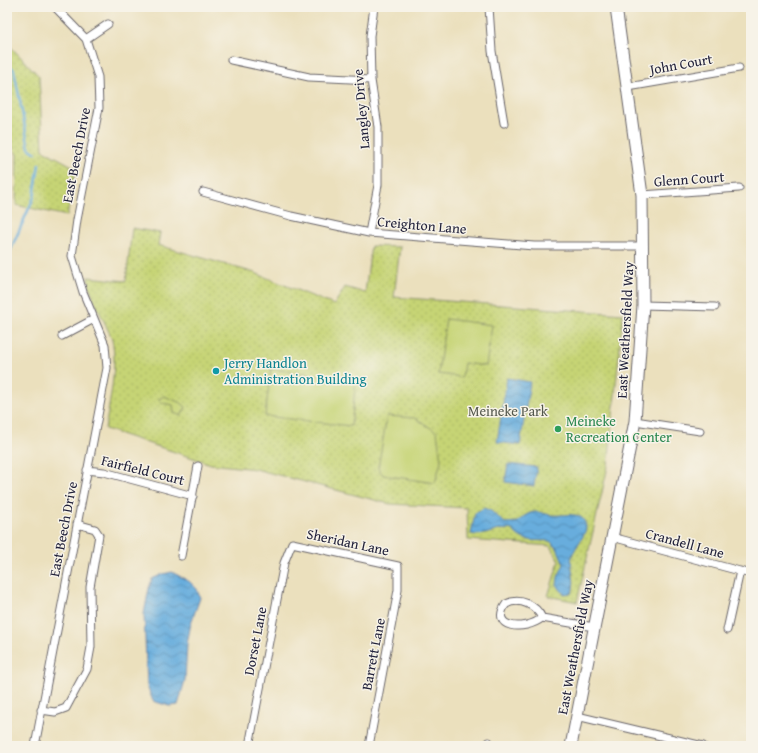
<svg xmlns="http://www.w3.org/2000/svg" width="758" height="753" font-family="'Gentium Book Plus',serif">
<defs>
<pattern id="grass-dots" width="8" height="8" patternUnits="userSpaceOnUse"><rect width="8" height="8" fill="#c6d475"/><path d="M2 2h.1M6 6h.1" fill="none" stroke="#aab666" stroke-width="1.8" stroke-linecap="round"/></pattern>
<pattern id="water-waves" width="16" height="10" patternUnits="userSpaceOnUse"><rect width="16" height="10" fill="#67addd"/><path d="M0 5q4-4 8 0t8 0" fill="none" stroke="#548cb4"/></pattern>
</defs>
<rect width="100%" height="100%" fill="#f7f3e8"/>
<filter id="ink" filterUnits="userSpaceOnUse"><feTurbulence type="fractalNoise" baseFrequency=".025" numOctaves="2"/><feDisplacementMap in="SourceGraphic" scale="8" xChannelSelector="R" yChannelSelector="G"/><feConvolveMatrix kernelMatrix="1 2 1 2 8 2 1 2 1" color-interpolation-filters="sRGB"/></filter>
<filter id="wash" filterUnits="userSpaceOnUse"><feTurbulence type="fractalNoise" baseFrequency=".012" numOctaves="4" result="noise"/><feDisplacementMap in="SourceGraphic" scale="16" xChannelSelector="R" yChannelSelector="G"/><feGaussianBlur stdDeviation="0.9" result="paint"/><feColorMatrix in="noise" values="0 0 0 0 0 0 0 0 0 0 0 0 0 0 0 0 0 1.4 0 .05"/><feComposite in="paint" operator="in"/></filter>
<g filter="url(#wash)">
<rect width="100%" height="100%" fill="#ebe0bd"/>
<path fill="url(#grass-dots)" stroke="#747b58" d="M7,43l32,33 4,74 33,18 -9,48 -51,-11 1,-50 -10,-19z
M132,228l28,5 -2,12 97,28 79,32 11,-18 20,6 6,-47 29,1 -6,50 229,17 -15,152 -31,136 -29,-6 11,-35 -8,-15 -83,-6 -1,-32 -77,-4 -135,-35 -44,-5 -106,-35c4,-23 13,-66 7,-89 -7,-21 -22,-40 -24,-63l38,4z"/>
<path fill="#c6d475" stroke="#747b58" d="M446,319l46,6 -6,41 -22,-3 -2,14 -24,-3z
M271,369l85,11 -5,46 -86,-10z
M164,396l17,7 5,4 -5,9 -7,-3 -1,-8 -11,-2 -3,-4z
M387,416l28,2 22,14 4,29 -6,22 -52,-8 -5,-7z"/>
<path fill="url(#water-waves)" stroke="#44688c" d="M507,378l23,4 -10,63 -23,-3z
M508,464l29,3 -3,19 -29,-4z
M484,508l7,3 14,12 13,-1c3,-4 7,-7 12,-9 8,-3 14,1 21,2 9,1 20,-2 28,1 4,2 6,6 7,10 1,8 -11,21 -14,30 -3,12 5,22 0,37l-8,1 -7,-9 1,-8 6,-13 -7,-16 -7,-7c-14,-1 -29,2 -37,-11 -15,-4 -27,8 -42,4l4,-21z
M172,572l18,10 7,7 3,9 -9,25 -4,21 -2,36 -7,25 -9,1 -16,-5 -6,-15 -3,-72 5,-26 3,-9 11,-5z"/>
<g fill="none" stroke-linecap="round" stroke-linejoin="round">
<path stroke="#67addd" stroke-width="2.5" d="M7,62l7,8 15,78 7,5
M7,258l27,-61 5,-33"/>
</g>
</g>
<g filter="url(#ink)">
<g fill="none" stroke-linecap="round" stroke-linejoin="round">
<g stroke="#686468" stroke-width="9">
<path id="street" d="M489,7l3,44 12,72
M86,39l22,-15
M231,60l78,17 62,3
M628,87l111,-19
M203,192l88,24 78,17 165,13h109
M642,195l97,-7
M369,233l9,-48v-58l-7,-47 -1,-44 4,-29
M643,305l72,2
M62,336l32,-17
M635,421l65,10
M87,470l17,2 89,24
M612,537l139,37
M181,556l17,-90
M542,618c-6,-13 -22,-21 -36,-14 -17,24 18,28 36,14l52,9
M727,630l13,-59
M41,710l14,2 11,-4 21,-39 4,-22 -1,-60 9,-52 -4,-6 -18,-5
M577,716l126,30
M489,742l2,4
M35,746l72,-378 -2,-23 -22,-53 -11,-36 5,-36 22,-112 -1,-31 -12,-38 -31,-32
M249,746l35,-183 8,-20 106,23v24l-29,156"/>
</g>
<g stroke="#686468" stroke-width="13">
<path id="secondary" d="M571,746l64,-325 8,-116 -1,-110 -26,-188"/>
</g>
<use href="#street" stroke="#fff" stroke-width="7"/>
<use href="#secondary" stroke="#fff" stroke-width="11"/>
</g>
</g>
<circle fill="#0f9aa8" stroke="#f7f3e8" stroke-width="1.5" cx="216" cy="371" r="4"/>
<circle fill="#2e9e5b" stroke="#f7f3e8" stroke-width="1.5" cx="558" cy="429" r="4"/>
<g text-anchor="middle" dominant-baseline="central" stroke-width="3" stroke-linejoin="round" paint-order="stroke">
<g font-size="14" fill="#22223b" stroke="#f7f3e8">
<text transform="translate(681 64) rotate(-10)">John Court</text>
<text transform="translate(361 109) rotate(-95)">Langley Drive</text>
<text transform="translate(76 155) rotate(-79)">East Beech Drive</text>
<text transform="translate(689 179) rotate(-4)">Glenn Court</text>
<text transform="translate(422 225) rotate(5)">Creighton Lane</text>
<text transform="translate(625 330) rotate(-87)">East Weathersfield Way</text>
<text transform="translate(143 470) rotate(14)">Fairfield Court</text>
<text transform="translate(63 529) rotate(-79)">East Beech Drive</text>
<text transform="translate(348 542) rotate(12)">Sheridan Lane</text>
<text transform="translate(685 543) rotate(15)">Crandell Lane</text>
<text transform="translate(255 641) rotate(-79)">Dorset Lane</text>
<text transform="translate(575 647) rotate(-79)">East Weathersfield Way</text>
<text transform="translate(373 654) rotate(-79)">Barrett Lane</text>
</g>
<g font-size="14" fill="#0d838f" stroke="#f7f3e8" text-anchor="start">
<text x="224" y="363">Jerry Handlon<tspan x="224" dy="16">Administration Building</tspan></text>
</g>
<g font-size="14" fill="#53574c" stroke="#f7f3e8">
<text x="508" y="411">Meineke Park</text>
</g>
<g font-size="14" fill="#27864d" stroke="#f7f3e8" text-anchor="start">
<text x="566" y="421">Meineke<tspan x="566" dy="16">Recreation Center</tspan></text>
</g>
</g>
<rect width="758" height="753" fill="none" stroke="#f7f3e8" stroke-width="24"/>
</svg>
